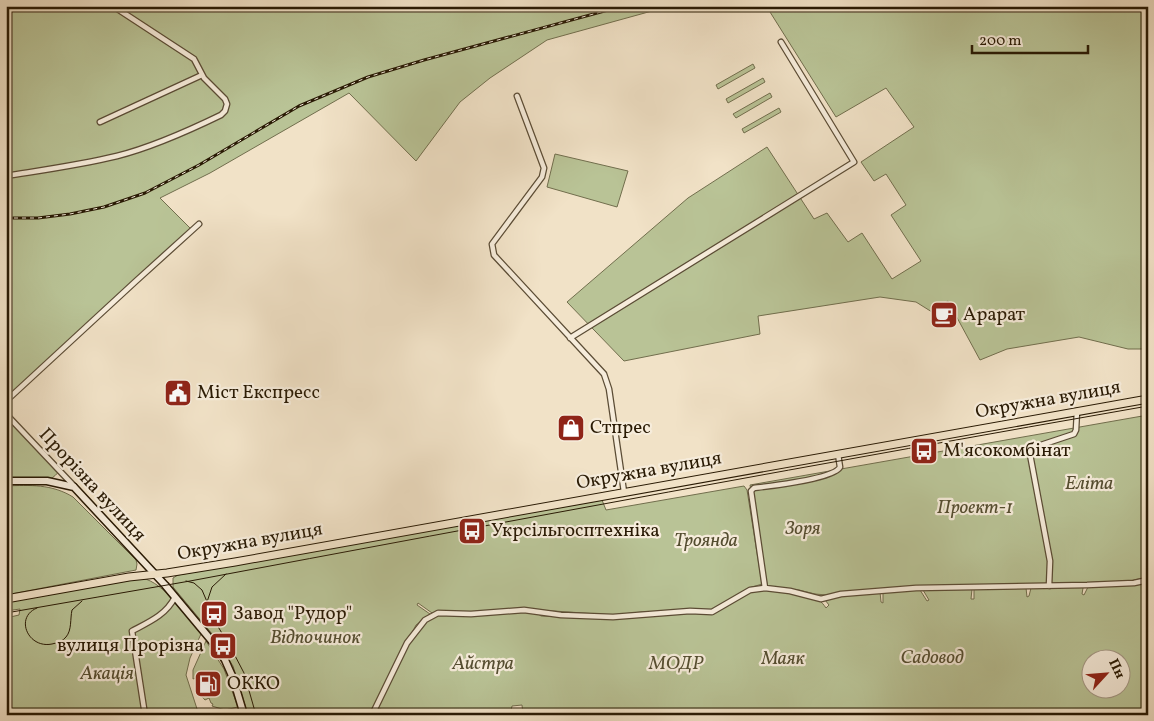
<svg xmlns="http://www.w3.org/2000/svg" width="1154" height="721" font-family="Vollkorn,serif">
<rect width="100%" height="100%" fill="#f1e2c7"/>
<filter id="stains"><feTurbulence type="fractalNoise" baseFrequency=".004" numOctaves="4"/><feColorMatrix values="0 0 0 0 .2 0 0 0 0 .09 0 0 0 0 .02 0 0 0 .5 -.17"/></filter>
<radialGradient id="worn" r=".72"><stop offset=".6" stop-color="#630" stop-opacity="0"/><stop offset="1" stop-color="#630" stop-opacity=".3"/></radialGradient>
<path fill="#b9c396" stroke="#716e4d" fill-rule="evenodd" d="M6,6h664l-123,34 -57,38 -30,24 -44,59 -67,-68 -139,80 -50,25 33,33 -187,170z
M786,6h346l16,9v336l-6,-2h-14l-49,-12 -72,12 -27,11 -32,-59 -16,11 -16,-10 -36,-5 -122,19 2,18 -136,27 -57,-59 121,-104 79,-51 47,72 13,-6 21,29 14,-9 30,46 29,-18 -30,-46 15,-10 -20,-31 -12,7 -13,-19 53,-35 -28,-39 -50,29 -66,-105z
M753,64l2,4 -37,21 -2,-4z
M763,78l2,4 -37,21 -2,-4z
M770,93l2,4 -36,21 -3,-4z
M779,108l2,4 -37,21 -2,-4z
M555,154l73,17 -11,36 -70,-20z
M6,415l53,56c-2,3 -5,6 -9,8 -4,1 -36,-1 -44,-1z
M1148,415v162l-19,4 -288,11 -14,3 -12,-1 -16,-4 -30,-3 -2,-3 -17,-99z
M6,486c24,-1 46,-2 67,11l63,63 1,4 -1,6 -130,25z
M744,486l3,4 15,94 -13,4 -37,22 -71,2 -28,3 -74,-5 -107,3 -14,-10 -1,2 13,9 -14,11 -46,90h-6l-6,-5 -1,2 3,3h-112l-15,-49 -20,-31 -40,-48v-9l5,-3 424,-75 4,10z
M142,578c23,5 44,38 59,56l-11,24 -4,17 13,40h-193v-97l13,-3 1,-6 -14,2v-10z
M1148,581v134h-625l-1,-10 -10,1 -2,9h-122l-6,-5h-6l31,-65 14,-19 13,-11 90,-4 13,2 4,3 43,2 106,-6 22,2 39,-23c15,-4 52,2 67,9 3,1 6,5 8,8l3,-3 -4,-5 17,-5 38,-3 1,10 2,1v-11l37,-2 7,11 2,-1 -6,-10 49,-1 -1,10h3v-10l52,-1 1,9 2,-1 2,-8 51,-2 1,2 -1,6 2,1 4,-8zM1092,658h30v30h-30z
M206,641l18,28 14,38 -13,3 -13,-4 1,-2 -2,-1 -2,-5 -4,2c-4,-4 -9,-10 -8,-16l3,-2 -2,-5 -5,2v-9z"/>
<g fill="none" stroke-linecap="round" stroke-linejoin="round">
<path stroke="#6f7b74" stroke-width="1" d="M1125,715l6,-2"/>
<g stroke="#5b4c35" stroke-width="7">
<path id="street" d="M6,10l15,-4
M517,96l27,72 -2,9 -50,67 2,11 110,119 5,15 15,103
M100,122l102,-47
M6,176c37,-6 74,-11 111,-20 36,-9 71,-25 104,-41l4,-4 2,-7 -2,-5 -21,-21 -10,-19 -81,-53
M570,338l284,-176 -73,-120
M6,401l130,-120 63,-57
M6,414l68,72
M1049,586l1,-25 -21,-112 45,-15 2,-4 1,-19
M765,588l-14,-97 3,-3c16,-2 80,-9 86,-21l-2,-13
M374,714l6,-2 5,3
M145,715l-13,-84c17,-9 34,-16 43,-34
M372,715l35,-72 18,-23 13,-7 33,1 53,-4 37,5 52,2 77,-6 22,1 38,-22 15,-2 25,3 31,8 20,-5 75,-6 171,-3 47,-2 14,-3"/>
</g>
<g stroke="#291a04" stroke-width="9">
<path id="secondary" d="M6,481h41l27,6 91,98 51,61 9,14 8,18 11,37"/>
</g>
<g stroke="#291a04" stroke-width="9">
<path id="primary" d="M6,599l123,-22 38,-4 68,-11 913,-163"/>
</g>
<use href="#street" stroke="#f6ecdb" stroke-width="4.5"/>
<use href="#secondary" stroke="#f6ecdb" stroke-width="6"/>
<use href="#primary" stroke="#f1e2c7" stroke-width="7"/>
<path stroke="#291a04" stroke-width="1" d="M186,581l8,2 8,7 15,35 14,23 13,25 12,42
M207,602l5,-15 14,-13
M37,608c-23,9 -9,41 15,36 5,-1 11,-3 14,-7 6,-7 4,-18 6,-27l10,-9
M6,613c61,-11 123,-21 184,-32 319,-60 638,-119 958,-175"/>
<g stroke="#291a04" stroke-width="3">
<path id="rail" d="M6,218h32l32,-4 34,-7 41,-14 54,-28 100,-59 69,-29 56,-17 199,-54"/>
</g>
<use href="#rail" stroke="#f6ecdb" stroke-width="1" stroke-dasharray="4" stroke-linecap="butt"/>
</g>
<defs>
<g id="cafe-square" transform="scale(1.4375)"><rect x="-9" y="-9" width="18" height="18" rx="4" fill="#8f2418" stroke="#f6ecdb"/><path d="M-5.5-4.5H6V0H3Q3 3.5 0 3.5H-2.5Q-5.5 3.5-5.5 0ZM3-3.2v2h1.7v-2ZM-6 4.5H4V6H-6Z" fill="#fff"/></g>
<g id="civic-square" transform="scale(1.4375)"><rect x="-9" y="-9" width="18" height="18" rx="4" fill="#8f2418" stroke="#f6ecdb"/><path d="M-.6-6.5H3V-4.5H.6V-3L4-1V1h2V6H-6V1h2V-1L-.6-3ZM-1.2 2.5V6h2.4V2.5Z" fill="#fff"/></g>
<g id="shop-square" transform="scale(1.4375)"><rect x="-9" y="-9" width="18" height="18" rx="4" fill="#8f2418" stroke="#f6ecdb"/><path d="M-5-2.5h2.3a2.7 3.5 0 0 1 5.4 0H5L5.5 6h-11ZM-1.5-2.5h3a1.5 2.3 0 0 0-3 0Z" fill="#fff"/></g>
<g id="bus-square" transform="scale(1.4375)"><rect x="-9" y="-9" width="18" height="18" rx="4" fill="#8f2418" stroke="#f6ecdb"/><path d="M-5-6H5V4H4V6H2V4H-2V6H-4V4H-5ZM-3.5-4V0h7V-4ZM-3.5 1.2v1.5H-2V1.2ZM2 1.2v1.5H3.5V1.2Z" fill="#fff"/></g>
<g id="fuel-square" transform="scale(1.4375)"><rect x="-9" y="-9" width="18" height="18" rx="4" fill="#8f2418" stroke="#f6ecdb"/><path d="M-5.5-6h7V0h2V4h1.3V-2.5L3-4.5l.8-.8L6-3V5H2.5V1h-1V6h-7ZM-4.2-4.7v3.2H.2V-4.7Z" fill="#fff"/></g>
</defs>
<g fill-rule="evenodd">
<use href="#cafe-square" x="944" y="315"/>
<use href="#civic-square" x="178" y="393"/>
<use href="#shop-square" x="571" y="428"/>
<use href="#bus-square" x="924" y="451"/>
<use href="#bus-square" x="472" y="531"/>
<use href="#bus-square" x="214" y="614"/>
<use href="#bus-square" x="223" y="646"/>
<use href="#fuel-square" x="208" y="684"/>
</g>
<g text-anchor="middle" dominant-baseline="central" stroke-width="4.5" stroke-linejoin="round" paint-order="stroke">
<g font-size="19" fill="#291a04" stroke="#f6ecdb" text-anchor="start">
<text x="963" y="315">Арарат</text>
<text x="197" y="393">Міст Експресс</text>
<text x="590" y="428">Стпрес</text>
<text x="943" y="451">М'ясокомбінат</text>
<text x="491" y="531">Укрсільгосптехніка</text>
<text x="233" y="614">Завод "Рудор"</text>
<text x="204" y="646" text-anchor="end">вулиця Прорізна</text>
<text x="227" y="684">ОККО</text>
</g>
<g font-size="19" fill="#291a04" stroke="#f6ecdb">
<text transform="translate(1048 400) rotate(-10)">Окружна вулиця</text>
<text transform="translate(649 471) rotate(-10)">Окружна вулиця</text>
<text transform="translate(92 485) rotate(47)">Прорізна вулиця</text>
<text transform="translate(250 542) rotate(-10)">Окружна вулиця</text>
</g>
<g font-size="19" font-style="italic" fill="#544d30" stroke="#f6ecdb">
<text x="1089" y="484">Еліта</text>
<text x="975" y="508">Проект-1</text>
<text x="803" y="529">Зоря</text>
<text x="706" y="541">Троянда</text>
<text x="315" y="638">Відпочинок</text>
<text x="932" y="658">Садовод</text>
<text x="783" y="659">Маяк</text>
<text x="483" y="664">Айстра</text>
<text x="676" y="664">МОДР</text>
<text x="107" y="674">Акація</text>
</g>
</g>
<rect width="1154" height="721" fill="none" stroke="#f1e2c7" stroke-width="25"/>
<rect x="8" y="8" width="1139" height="706" fill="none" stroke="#291a04" stroke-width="2.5"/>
<rect x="12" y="12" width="1129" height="696" fill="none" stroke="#291a04"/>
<g transform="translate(1106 674) rotate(64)"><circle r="24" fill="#f6ecdb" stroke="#a49885"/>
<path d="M0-4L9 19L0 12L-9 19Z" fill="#8f2418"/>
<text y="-8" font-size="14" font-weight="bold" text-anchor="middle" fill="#291a04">Пн</text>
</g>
<path d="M972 45v8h116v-8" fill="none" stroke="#291a04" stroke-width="2.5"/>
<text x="979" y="45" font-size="15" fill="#291a04" stroke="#f6ecdb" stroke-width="4" paint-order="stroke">200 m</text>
<rect width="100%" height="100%" filter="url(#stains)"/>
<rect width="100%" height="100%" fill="url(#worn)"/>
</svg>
